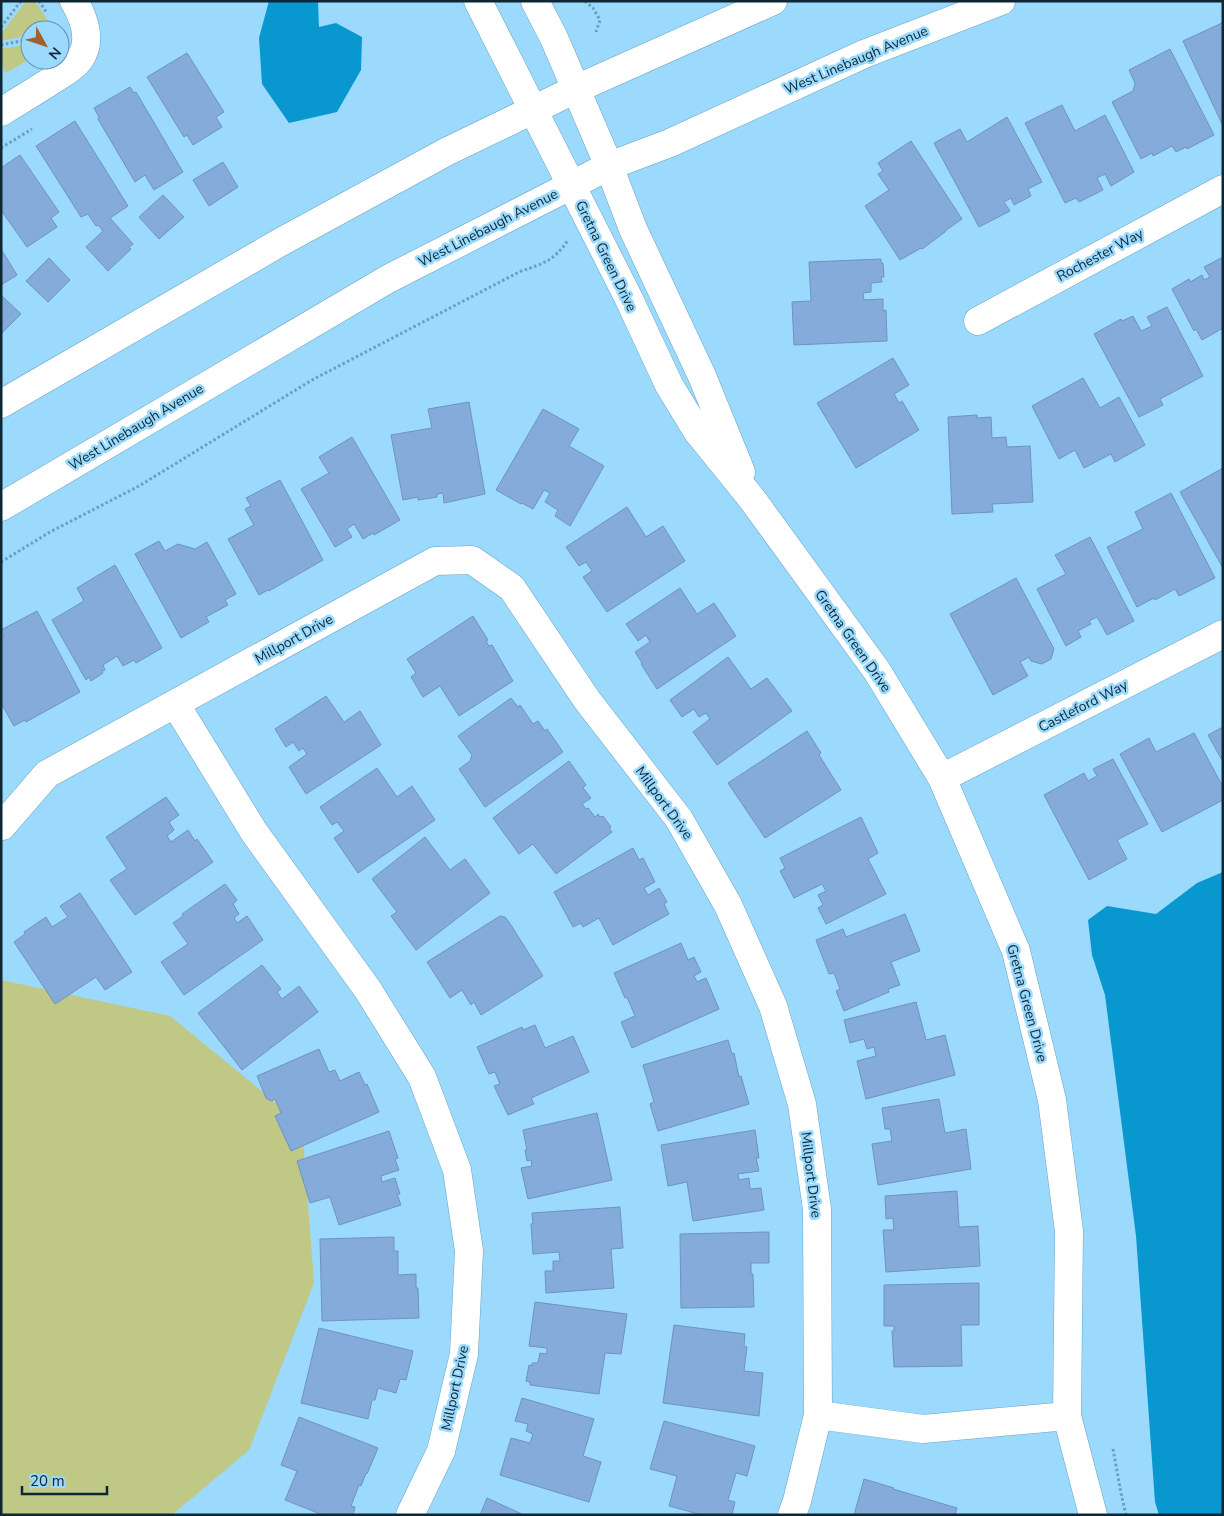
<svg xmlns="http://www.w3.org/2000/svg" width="1224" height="1516" font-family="'Nunito Sans',sans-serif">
<rect width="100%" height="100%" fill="#9bd9fd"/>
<path fill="#c0c886" d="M26,1h9l15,23v6h-20v5l-29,6v-7z
M30,44v15l-24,14 -5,-8v-16z
M1,980l169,36 132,108 12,159 -65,167 -77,65h-171z"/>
<path fill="#0997cf" d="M269,1h49l1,26 17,-4 26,14 -1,33 -24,42 -48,11 -27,-39 -3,-46z
M1223,872v643h-64l-4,-13 -19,-266 -31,-241 -13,-40 -4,-35 19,-14 49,8 41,-31z"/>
<path fill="#85abda" stroke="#6e93c1" d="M1222,23l1,1v102l-40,-85z
M1170,49l44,86 -27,14 -1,-2 -10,5 -4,-6 -19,10 -1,-3 -11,6 -29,-57 21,-11 2,-8 -6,-13z
M187,53l37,59 -8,5 6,10 -29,18 -6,-10 -3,2 -37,-60z
M130,87l4,6 2,-1 47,80 -29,18 -9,-15 -10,7 -37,-63 1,-2 -5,-9z
M1062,105l13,26 30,-16 29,57 -23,14 -6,-12 -8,4 6,12 -24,12 -3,-4 -11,5 -40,-80z
M1007,117l35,65 -14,7 3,7 -17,9 -3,-7 -7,4 6,9 -31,16 -45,-84 26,-14 7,13z
M75,121l53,85 -18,12 23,26 -4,3 2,2 -23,22 -22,-24 17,-16 -5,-6 -2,1 -8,-12 -7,3 -45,-71z
M911,141l51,78 -17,12v1l-23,17 -1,-1 -21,12 -35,-54 24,-16 -11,-16 5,-3 -5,-8z
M20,155l39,57 -8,6 6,9 -30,20 -26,-37v-42z
M223,162l15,25 -29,19 -16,-26z
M163,195l21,22 -25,22 -20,-22z
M1,249l16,26 -16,10z
M1223,257v71l-21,12 -6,-11 -2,2 -22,-42 17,-10 1,3 12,-7 2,5 6,-3 -6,-10z
M49,258l21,22 -22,22 -22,-21z
M881,259v4h2l1,14h-3l1,5 -11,1v9l-8,1 1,7 19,-1v12l3,-1 1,31 -93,4 -2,-43 19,-1 -2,-39z
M1,295l20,19 -20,20z
M1167,307l36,69 -43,23 3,6 -24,12 -45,-83 27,-15 1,2 11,-5 8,15 11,-5 -5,-9z
M893,358l16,27 -15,9 5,9 3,-2 17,29 -63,38 -39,-65z
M1083,378l17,30 19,-11 26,48 -30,17 -4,-8 -27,14 -9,-18 -16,9 -27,-53z
M469,402l16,92 -41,9 -1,-10 -6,1v3l-19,3v-3l-15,3 -12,-65 41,-7 -4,-19z
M543,409l36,20 -10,17 35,20 -34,60 -15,-10 3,-6 -13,-8 5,-9 -6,-3 -11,19 -11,-6 -1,1 -25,-14z
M977,415v3l14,-1 1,21 14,-1 1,10 23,-1 3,56 -41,2 1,8 -41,2 -4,-97z
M352,437l48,83 -26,15 -1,-2 -10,6 -9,-15 -7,5 5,8 -17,10 -34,-58 28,-16 -10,-16z
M1223,468v100l-43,-76z
M280,480l43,80 -54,31 -1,-1 -9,5 -31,-56 26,-14 -9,-16 6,-3 -5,-8z
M1171,493l44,85 -36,18 -4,-7 -20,11 -1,-2 -17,9 -30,-60 36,-18 -8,-17z
M627,507l19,30 17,-11 22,35 -78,51 -24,-35 9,-6 -6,-9 -7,4 -13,-19z
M1090,537l44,84 -27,14 -10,-18 -8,4 2,3 -13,7 3,6 -15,9 -29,-57 29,-15 -11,-19z
M159,541l6,10 13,-7 17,5 12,-7 29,52 -11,6 3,5 -22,12 3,5 -28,16 -46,-84z
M115,565l47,83 -26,15 -2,-3 -11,6 -6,-10 -14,9 2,5 -3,1 1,2 -12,8 -2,-4 -3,3 -34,-60 32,-19 -7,-13z
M1016,578l38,71 -3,10 -9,5 -11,-3 -2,-4 -9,5 8,14 -35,19 -43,-81z
M680,588l17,26 17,-11 22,33 -79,53 -16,-25 1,-1 -7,-11 15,-10 -4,-7 -8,6 -12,-17z
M37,611l43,81 -54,30 -1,-2 -11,6 -13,-23v-66l3,-1 -3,-6z
M473,616l15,24 -2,1 3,5 3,-1 21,36 -54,35 -19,-30 -17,11 -12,-20 5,-4 -9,-14z
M728,657l23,32 16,-11 25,33 -75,54 -24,-33 17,-13 -4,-6 -7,4 -5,-8 -12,8 -12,-17z
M326,696l18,26 16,-11 21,34 -75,49 -17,-27 18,-13 -4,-6 -4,3 -6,-9 -7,5 -11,-18z
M511,698l7,9 2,-2 13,19 5,-3 7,10 2,-2 16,23 -78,55 -26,-38 11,-8 2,-6 -14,-19z
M1223,727v35l-15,-27z
M807,731l14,22 -2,2 22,35 -76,48 -37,-55z
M1194,733l29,54v13l-61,32 -42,-78 29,-16 7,14z
M1113,759l35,65 -31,16 10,19 -38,21 -45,-85 40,-22 4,8 9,-5 -4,-7z
M569,761l17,24 -3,3 8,10 -9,6 4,5 2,-1 7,9 3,-3 2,3 3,-1 8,11 -2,1 3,4 -56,42 -23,-30 -14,10 -26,-36z
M377,768l20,29 15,-11 23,34 -77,53 -24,-35 10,-7 -7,-9 -5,3 -12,-18z
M166,797l13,18 -10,7 5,8 -7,6 4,6 17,-12 7,11 2,-2 16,23 -78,53 -25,-35 17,-11 -21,-32z
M861,817l17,36 -10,6 18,35 -60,30 -8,-16 5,-3 -5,-10 8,-4 -4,-7 -28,14 -14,-27 5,-3 -5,-10z
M425,837l25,33 15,-11 25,34 -74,57 -25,-34 6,-4 -25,-33z
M633,848l6,12 4,-2 12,24 -11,6 4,7 11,-7 8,14 -3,2 5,10 -56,31 -14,-27 -16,9 -2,-4 -8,4 -19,-35z
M225,884l12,16 -4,4 6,10 -5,4 3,5 10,-7 16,24 -79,55 -23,-33 27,-18 -15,-21 10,-7 -1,-2z
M80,893l52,79 -27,18 -9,-13 -41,27 -41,-62 11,-8 -1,-2 22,-15 6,10 16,-10 -8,-11z
M905,914l15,37 -29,11 9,23 -12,4 1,3 -45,19 -8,-20 4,-2 -6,-16 -5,1 -13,-34 27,-11 3,8z
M500,916l5,1 4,5 34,54 -62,39 -7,-13 -3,3 -9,-15 -12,8 -23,-36z
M681,943l7,17 6,-3 7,15 -7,4 3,6 9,-4 13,31 -87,39 -11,-26 14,-6 -8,-19 -2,1 -11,-25z
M262,965l19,24 -4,3 5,7 17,-13 19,26 -76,58 -44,-57z
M916,1002l10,38 19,-5 10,40 -89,24 -9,-38 19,-5 -2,-9 -7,2 -3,-10 -14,4 -6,-23z
M535,1025l10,23 28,-12 16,36 -58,26 3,6 -26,11 -14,-29 6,-2 -5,-12 -6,2 -12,-27 45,-20 1,3z
M728,1040l4,14 2,-1 5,24 2,-1 8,28 -91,27 -8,-27 4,-2 -11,-37z
M319,1049l10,23 6,-2 5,11 19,-9 6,13 2,-1 12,28 -88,39 -16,-35 6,-3 -6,-14 -4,2 -5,-3 -9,-22z
M939,1099l6,34 21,-4 5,40 -93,16 -6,-41 20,-3 -2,-12h-5l-3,-21z
M597,1113l15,67 -84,19 -7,-31 11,-2 -1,-6 -4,1 -2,-11h2l-4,-20z
M755,1130l4,28h-3l3,13 -21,3 1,6 10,-2 1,11 11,-1 3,22 -71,11 -6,-39 -19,4 -7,-41z
M389,1131l9,27 -3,1 4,11 -18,6 1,6 13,-4 5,16h-3l4,11 -62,20 -9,-28 -20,6 -13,-42z
M957,1191l2,36 19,-1 2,40 -94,6 -3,-42h11l-1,-12 -7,1 -1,-23z
M620,1207l3,41 -12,1 3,39 -68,5 -1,-22h8v-10h7l-1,-9 -26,2 -2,-30 2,-1 -1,-10z
M769,1232v31h-18v11h2l1,33 -73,1 -1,-74z
M394,1237v14h4v24l18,-1v14h2l1,30 -97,3 -2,-82z
M979,1283v42h-18l1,41 -68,1 -2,-36h2v-5h-10v-41z
M535,1302l92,12 -6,40 -16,-1 -6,41 -69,-9v-3l-4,-1 3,-16 3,1v-3h6l2,-10 7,1v-6l-18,-2z
M674,1325l71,9 -1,12 3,1 -3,24 19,2 -4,43 -96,-13z
M319,1328l94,23 -7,29 -6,-1 -4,14 -18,-5 -3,12h-3l-4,19 -67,-16z
M522,1398l72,21 -11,37 18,6 -12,40 -89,-27 11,-37 19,5 3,-9 -7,-3 2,-7 -13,-3z
M299,1417l79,31 -11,26 -1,-1 -5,13 -2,-1 -8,21 4,1 -2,8h-30l-38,-15 12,-29 -16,-6z
M664,1421l91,25 -8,30 -11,-3 -8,27 7,2 -3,13h-30l-33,-9 8,-30 -27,-7z
M864,1479l30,9 -1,1 64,19 -2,7h-101z
M487,1498l37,17h-44z"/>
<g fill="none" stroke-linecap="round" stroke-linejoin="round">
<g stroke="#68a4c6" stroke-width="29">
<path id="street" d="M478,1l151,298 40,86 28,46 55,68 125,172 65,107 74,173 36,149 17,131 -2,185 26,99
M535,1l19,37 55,128 24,63 69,147 39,96
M1,112c18,-11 36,-22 53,-33 8,-5 19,-11 25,-19 14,-18 5,-42 -5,-59
M978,321l245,-132
M176,705l78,127 114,158 54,87 35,93 12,81 -5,103 -23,97 -31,64
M942,778l281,-144
M2,826l45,-52 388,-213 37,-1 40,28 75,112 92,119 49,86 45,101 29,98 15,105 1,206 -21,86 -5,14
M818,1415l105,14 144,-13"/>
</g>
<g stroke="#68a4c6" stroke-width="29">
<path id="secondary" d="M1,404l278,-161 167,-91 130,-63 197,-88
M1,507l387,-228 221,-113 61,-23 194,-89 137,-53"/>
</g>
<path stroke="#6c9fbb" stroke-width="3" stroke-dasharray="2.5 2.5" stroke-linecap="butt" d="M39,1l8,12
M585,1l8,7 7,12 -4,12
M1,27l20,-26
M1,45l29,-6
M1,148l31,-19
M1,562l49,-30 89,-46 173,-106 209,-109c22,-7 34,-11 47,-31
M1113,1449l8,44 5,22"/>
<use href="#street" stroke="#fff" stroke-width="28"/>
<use href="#secondary" stroke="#fff" stroke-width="28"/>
</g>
<g text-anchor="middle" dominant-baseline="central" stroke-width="5" stroke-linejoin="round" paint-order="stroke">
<g font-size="14" fill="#0d2734" stroke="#9bd9fd">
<text transform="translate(856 60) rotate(-23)">West Linebaugh Avenue</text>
<text transform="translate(488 228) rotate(-27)">West Linebaugh Avenue</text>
<text transform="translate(1100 255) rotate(-28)">Rochester Way</text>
<text transform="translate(606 256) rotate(64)">Gretna Green Drive</text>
<text transform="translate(136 427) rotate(-31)">West Linebaugh Avenue</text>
<text transform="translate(294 639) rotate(-29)">Millport Drive</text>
<text transform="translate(853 641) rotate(55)">Gretna Green Drive</text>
<text transform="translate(1083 706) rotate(-27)">Castleford Way</text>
<text transform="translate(664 803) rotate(54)">Millport Drive</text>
<text transform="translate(1027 1003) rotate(75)">Gretna Green Drive</text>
<text transform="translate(811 1175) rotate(83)">Millport Drive</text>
<text transform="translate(455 1388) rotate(-78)">Millport Drive</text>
</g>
</g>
<rect width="1224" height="1516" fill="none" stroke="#0d2734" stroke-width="5"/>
<g transform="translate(45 45) rotate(130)"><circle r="24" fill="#9bd9fd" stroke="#6292ad"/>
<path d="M0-4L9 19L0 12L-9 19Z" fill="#a3602f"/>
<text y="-8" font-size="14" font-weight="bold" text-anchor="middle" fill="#0d2734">N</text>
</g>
<path d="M22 1486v8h85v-8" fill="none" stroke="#0d2734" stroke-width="2.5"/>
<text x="30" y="1486" font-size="15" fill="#0d2734" stroke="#9bd9fd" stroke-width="4" paint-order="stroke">20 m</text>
</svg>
